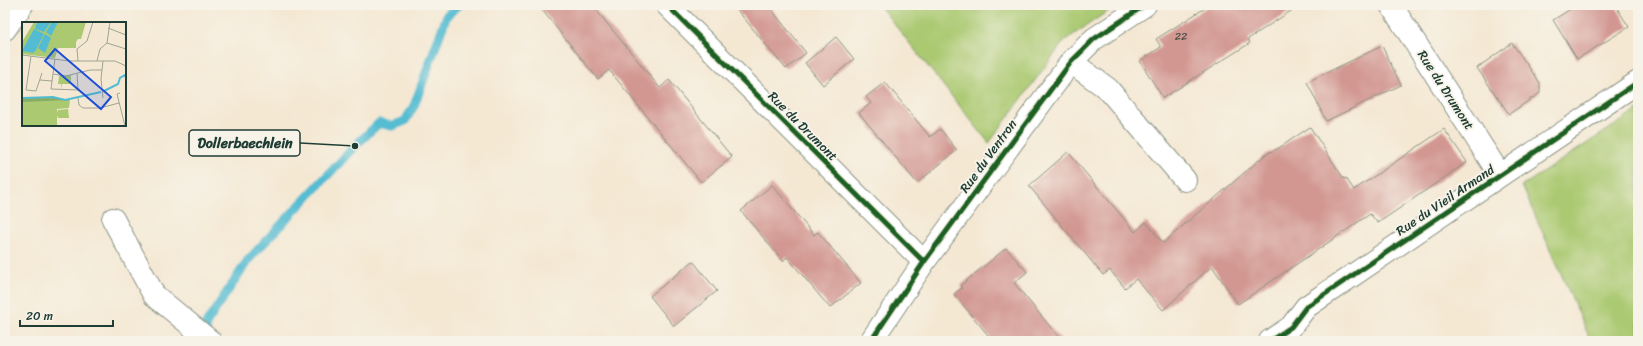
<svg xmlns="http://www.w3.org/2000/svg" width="1643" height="346" font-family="Sriracha,sans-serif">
<rect width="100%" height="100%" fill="#f7f3e8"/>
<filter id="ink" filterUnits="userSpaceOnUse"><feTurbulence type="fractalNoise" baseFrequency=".025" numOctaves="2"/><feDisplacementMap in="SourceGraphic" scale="8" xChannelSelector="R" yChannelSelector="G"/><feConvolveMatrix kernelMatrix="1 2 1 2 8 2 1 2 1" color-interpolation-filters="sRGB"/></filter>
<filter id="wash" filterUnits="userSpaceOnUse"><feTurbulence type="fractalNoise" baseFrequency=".012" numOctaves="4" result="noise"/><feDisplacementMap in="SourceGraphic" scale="16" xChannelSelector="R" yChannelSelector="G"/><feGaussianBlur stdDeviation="0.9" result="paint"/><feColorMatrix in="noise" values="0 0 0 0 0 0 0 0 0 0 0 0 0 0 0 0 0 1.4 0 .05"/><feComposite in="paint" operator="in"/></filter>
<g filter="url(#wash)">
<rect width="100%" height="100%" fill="#f4e8d3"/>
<path fill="#aac971" stroke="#648352" d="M879,5h238l-53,36 -75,102z
M1638,110v231h-47l-69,-155z"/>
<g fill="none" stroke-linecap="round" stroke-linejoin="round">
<path stroke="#54bcd2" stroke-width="9" d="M207,335l-1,-11 42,-64 107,-114 24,-23 13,3 13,-5 9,-15 33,-91 12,-10"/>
</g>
<g id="blocks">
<path fill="#d29791" d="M538,5h54l68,83 9,-8 63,77 -31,25 -92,-112 -11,9z
M733,5h35l38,48 -20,16z
M1210,5h90l-52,34 2,4 -87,55 -23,-37 21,-14 -5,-8z
M1577,5h38l14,22 -52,32 -24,-39z
M836,37l18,22 -31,26 -18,-22z
M1512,43l28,40v10l-31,21 -32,-46z
M1382,46l19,39 -75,36 -19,-39z
M885,82l45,55 10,-8 17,21 -40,33 -58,-70 12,-10 -5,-6z
M1310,127l34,52 2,-1 8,12 90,-61 23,33 -89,61 -8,-9 -132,90 -26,-38 -49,44 -27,-31 -11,9 -15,-18 -7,5 -74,-89 39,-34 67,80 11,-10 17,21 103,-89 13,-6z
M772,185l42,50 4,-3 43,51 -31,25 -43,-51 -4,4 -42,-50z
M1006,248l21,24 -13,11 48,58h-69l-39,-47 8,-6 -2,-2z
M693,261l24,30 -43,35 -24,-30z"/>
</g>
</g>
<g filter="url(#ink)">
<use href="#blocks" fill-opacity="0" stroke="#8a9284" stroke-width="1"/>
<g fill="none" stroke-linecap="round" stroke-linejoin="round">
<g stroke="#8a9284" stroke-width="24">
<path id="minor" d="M667,5l257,257
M1391,5l109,170
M5,29l17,-24
M1071,62l37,27 77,91
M113,219l41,76 56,46
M871,341l53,-79 147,-200 23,-23 51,-34
M1270,341l21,-14 15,-20 332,-225"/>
</g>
<use href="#minor" stroke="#fff" stroke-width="22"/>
<g stroke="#f7f3e8" stroke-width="8">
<path id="cycleway" d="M667,5l257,257
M871,341l53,-79 147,-200 23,-23 51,-34
M1270,341l21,-14 15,-20 332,-225"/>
</g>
<use href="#cycleway" stroke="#1b5e20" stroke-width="5"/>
</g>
</g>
<g text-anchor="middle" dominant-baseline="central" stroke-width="4" stroke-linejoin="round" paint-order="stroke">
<g font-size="11" fill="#4c544b">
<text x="1181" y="36">22</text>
</g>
<g font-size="13" fill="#1f3d34" stroke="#f7f3e8">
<text transform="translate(1446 90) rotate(57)">Rue du Drumont</text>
<text transform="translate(803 126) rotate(45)">Rue du Drumont</text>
<text transform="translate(988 156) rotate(-54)">Rue du Ventron</text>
<text transform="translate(1445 200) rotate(-34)">Rue du Vieil Armand</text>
</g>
</g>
<g transform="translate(22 22)">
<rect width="104" height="104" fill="#f4e8d3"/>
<path d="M12,0h52l-5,17h-3l-2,3v6h-18l-3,10 -33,-4v-12zM49,53v9h-9v5l-1,-5h-3l1,-8zM18,77l30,1 -1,8 -12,1v4l1,-3 10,-1 1,9h-11l-1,-3v11h-35v-24z" fill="#aac971"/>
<path d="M31,75l17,3 -48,2v-4l5,-1z" fill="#87ad63"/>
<path d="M15,0h14l-7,10 -9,-3zM30,0h6l-7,14 -5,-4zM12,7l10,5 -8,16 -3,3 -11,-2zM23,12l6,4 -6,15 -7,-5z" fill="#54bcd2"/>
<path fill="none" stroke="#54bcd2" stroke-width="2" d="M82,69l14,-7 2,-6 5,-3 1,3M0,76l31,-1 12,3 36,-8"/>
<path fill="none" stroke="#9fa493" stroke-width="1" d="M86,6l18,7M85,21l3,-21M0,33l47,6h46l11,5M9,34l-5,34 10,1 6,-18M33,37l-4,30 27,1 -1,-17M56,39l-1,-12 10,-8 6,-19M75,39l3,-12 7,-6 19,6M31,52l13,2 24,-6h12M18,58l12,1M98,71l-3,1 8,32M56,76l1,7 4,3h17l19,-5M81,76l-2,-19 2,-18"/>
<path fill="#1d4ed8" fill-opacity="0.15" stroke="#1d4ed8" stroke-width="2" d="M33,27l56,48 -10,12 -56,-48z"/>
<rect width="104" height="104" fill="none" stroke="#1f3d34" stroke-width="2"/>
</g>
<path fill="none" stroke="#1f3d34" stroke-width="1.5" d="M355 146L300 143"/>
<circle fill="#1f3d34" stroke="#f7f3e8" stroke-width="1.5" cx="355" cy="146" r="4"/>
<rect fill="#f7f3e8" stroke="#1f3d34" stroke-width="1.5" x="189" y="130" width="111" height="26" rx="4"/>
<g font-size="14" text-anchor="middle" font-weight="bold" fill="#1f3d34">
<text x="245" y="148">Dollerbaechlein</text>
</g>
<rect width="1643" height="346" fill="none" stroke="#f7f3e8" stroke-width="20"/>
<path d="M20 320v6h93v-6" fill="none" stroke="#1f3d34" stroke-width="2"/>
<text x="26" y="320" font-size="12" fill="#1f3d34" stroke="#f7f3e8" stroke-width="3" paint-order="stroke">20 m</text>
</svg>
